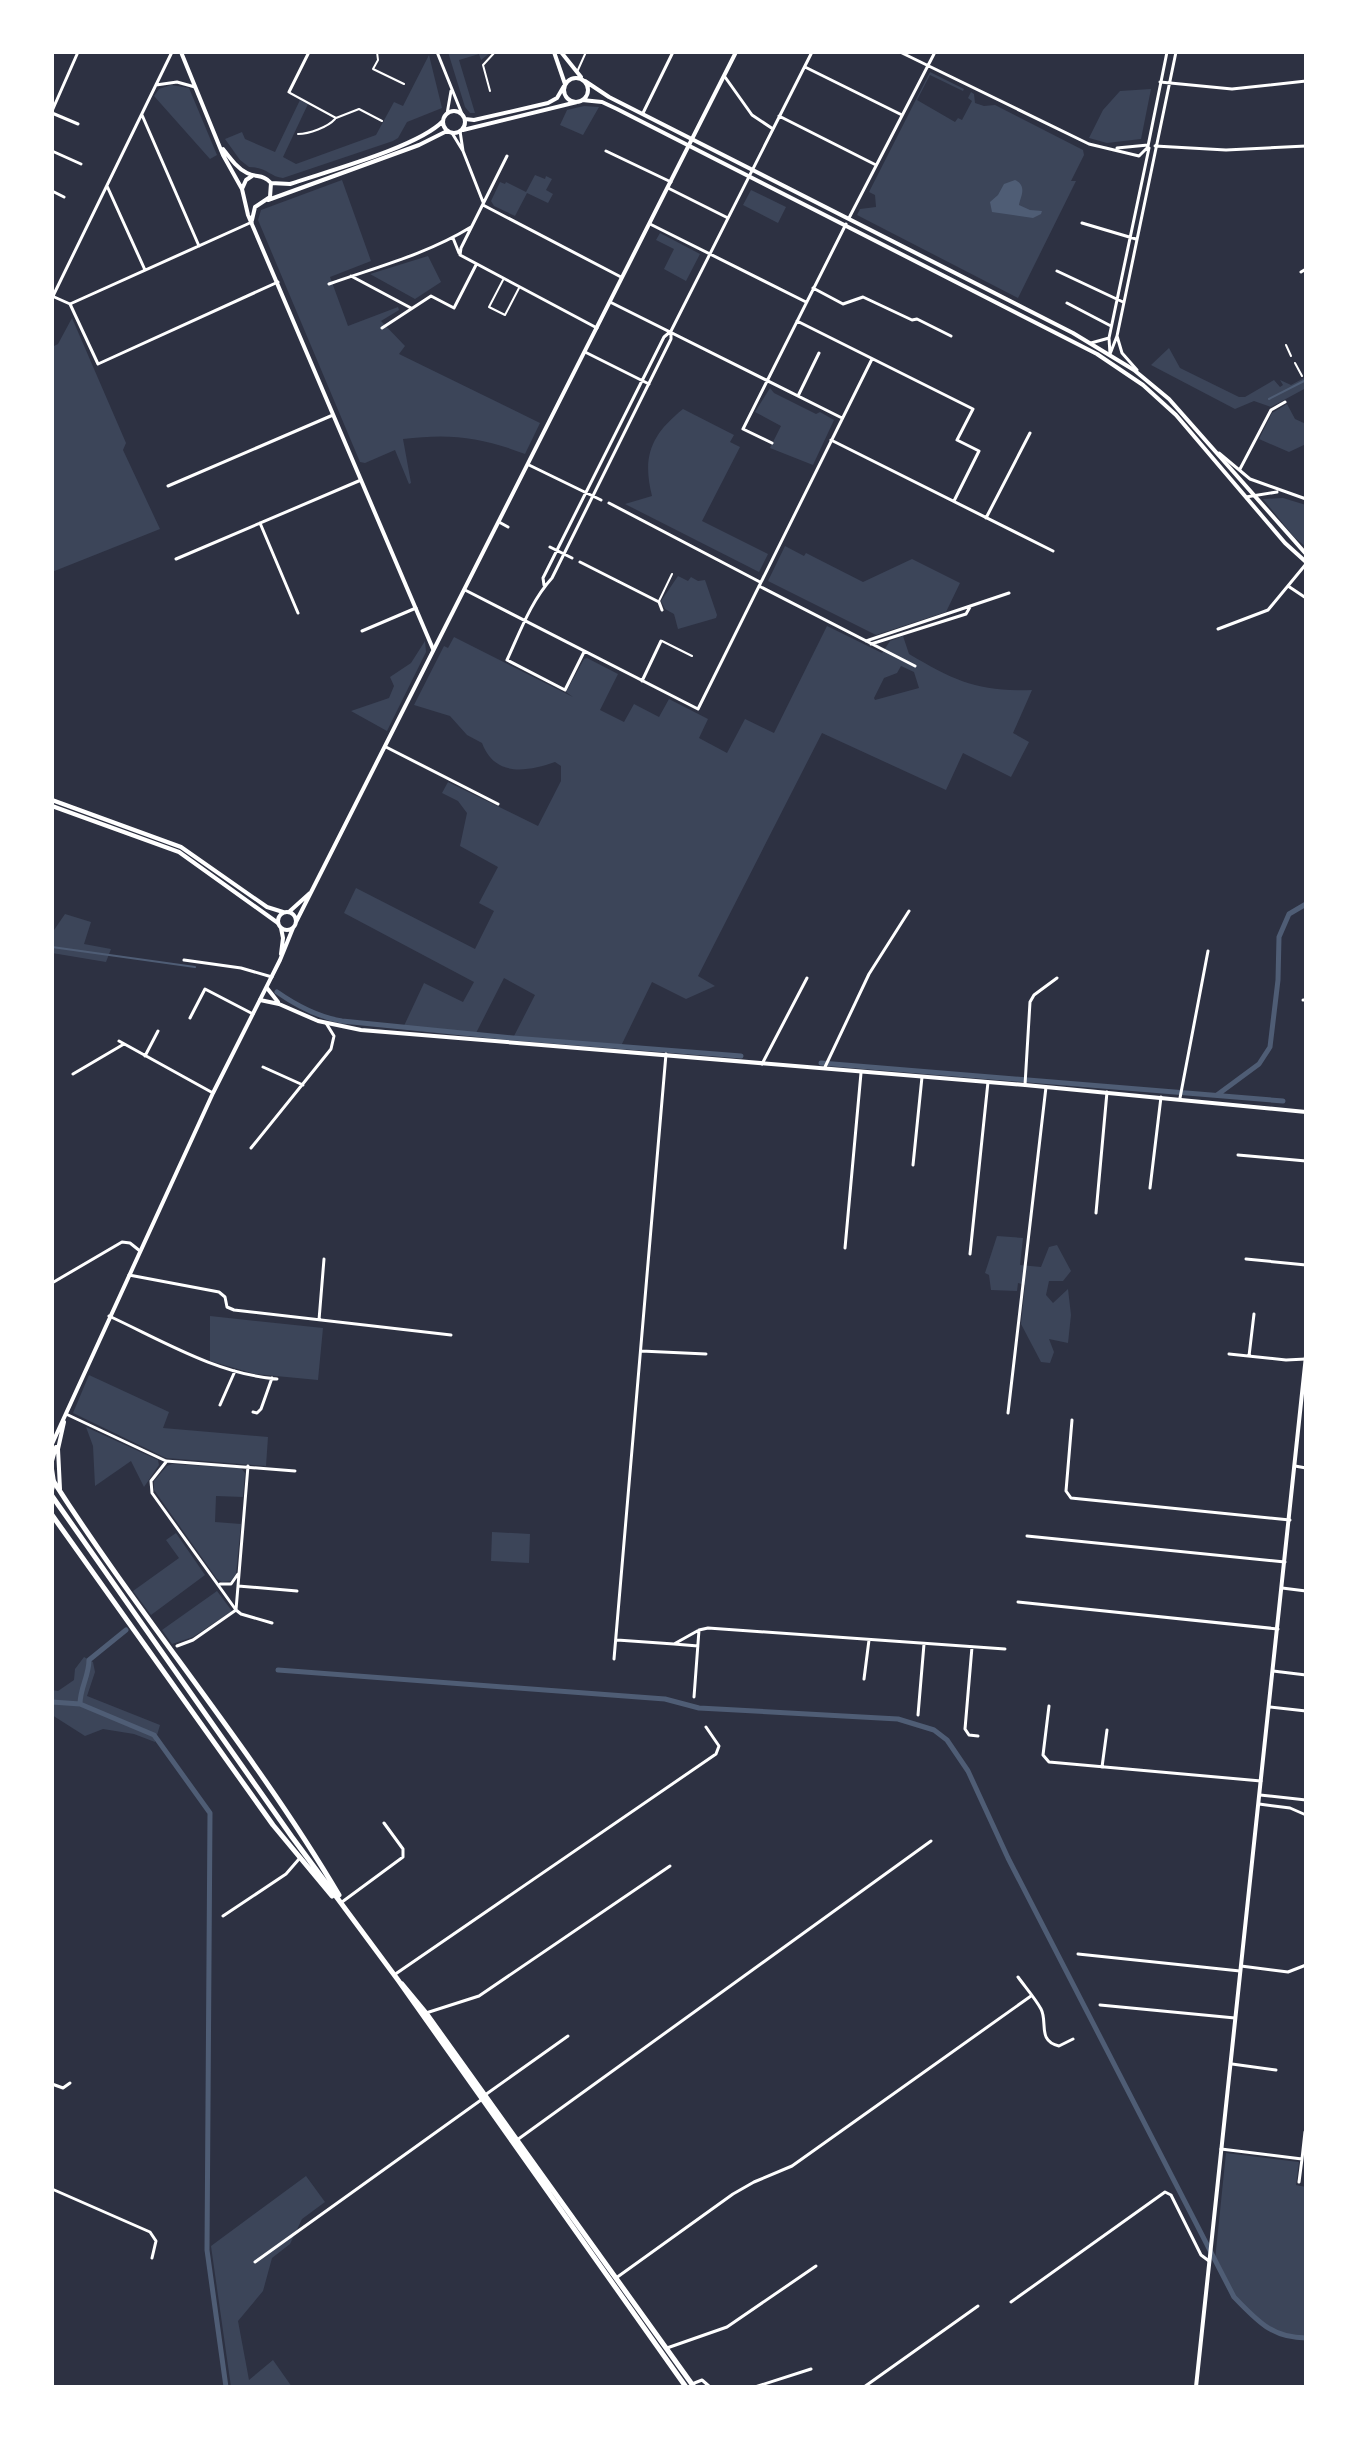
<svg xmlns="http://www.w3.org/2000/svg" width="1358" height="2439" font-family="'Asap Condensed',sans-serif">
<rect width="100%" height="100%" fill="#2d3142"/>
<path fill="#3c4559" fill-rule="evenodd" d="M448,52h43l-10,8 -2,-6 -20,6 16,53h-5l-5,-6z
M429,55l13,53 -35,14 -9,16 -5,3 -110,37c-13,-1 -16,-11 -34,-11l-9,-7 -15,-21 17,-7 3,7 30,13 25,-52 8,4 -25,53 13,7 80,-29 18,-33 9,4z
M930,72l34,17 -1,2 -33,-16 -13,25 38,22 3,-4 4,2 10,-19 -4,-3 3,-6 3,2 1,9 9,3 11,-1 88,45 1,5 -13,26h5l-58,117 -161,-83 3,-6 16,-2 -1,-12 -6,-3z
M171,85l18,3 28,67 -7,4 -56,-63 5,-7z
M1151,89l-10,50 -34,4 -18,-5 14,-28 17,-19z
M584,106l15,1 -16,28 -23,-10 7,-15z
M535,175l10,4 1,-3 6,3 -6,11 7,4 -5,9 -21,-10 -12,23 -21,-10 -3,-5 9,-19 5,2 1,-2 20,10z
M342,180l29,81 -41,16 18,49 50,-19 1,3 -18,11 24,25 -6,8 141,69 -15,31c-44,-17 -75,-21 -122,-15l8,44 -2,1 -14,-34 -30,13 -5,-1 -102,-242 3,-10z
M751,190l35,17 -8,16 -35,-18z
M660,233l40,21 -14,27 -22,-12 10,-20 -18,-9z
M428,256l13,26 -26,17 -45,-25z
M72,318l54,125 -3,7 37,79 -108,43v-225l6,-3z
M1169,348l11,20 59,29h6l29,-17 6,7 3,-2 -3,-5 11,5 15,-8v11l-35,19 -17,-6 -19,8 -84,-44z
M770,388l4,5 42,21 4,-2 14,8 -21,45 -43,-17 11,-22 -26,-14z
M1287,404l8,15 11,5v20l-17,8 -30,-13 13,-26z
M683,409l51,26 -4,7 10,5 -38,74 66,33 -9,18 -134,-68 27,-8c-10,-40 -1,-61 31,-87z
M1283,498l23,7v42l-12,-10 -31,-38z
M785,546l19,10 2,-3 57,29 49,-23 48,24 -14,29 -70,23 -108,-54z
M678,576l10,5 3,-4 7,4 7,-1 12,35 -1,3 -38,11 -4,-15 -9,-5 -4,-8z
M827,626l55,27 8,-12 13,-5 6,18c46,27 69,38 123,36l-19,43 16,9 -18,35 -48,-24 -17,37 -124,-57 -124,243 17,10 -29,13 -34,-17 -31,64 -108,-8 22,-43 -31,-17 -29,57 -72,-7 21,-45 39,19 11,-20 -130,-69 12,-25 119,61 19,-38 -15,-8 19,-36 -38,-21 7,-33 -9,-12 -16,-8 6,-11 90,44 23,-45v-15l-6,-4c-29,10 -60,15 -73,-19l-15,-8 -17,-19 -36,-11 30,-59 4,2 6,-11 119,60 -7,-5 18,-33 3,-1 31,16 -18,36 24,12 10,-18 25,13 10,-18 39,20 -9,19 28,15 18,-34 29,14zM901,666l13,6 5,16 -44,12 -1,-2 10,-20 13,-5z
M425,641l1,11 -39,79 -36,-20 38,-13 5,-12 -4,-9 21,-14z
M65,914l26,8 -7,22 27,5 -5,13 -54,-9v-20z
M997,1236l26,2 -3,27 21,2 8,-20 8,-2 14,26 -8,10h-14l-3,14 7,8 15,-14 3,26 -3,28 -19,-4 5,13 -4,11 -9,-1 -20,-38 4,-39 -7,-2 -1,8 -26,-1 -2,-15 -4,-2z
M210,1316l113,12 -5,52 -63,-6 -45,-13z
M89,1375l80,37 -6,16 105,9 -2,29 -100,-8 -93,-45z
M86,1427l72,33 1,5 -15,22 -13,-26 -36,25 -2,-40z
M172,1464l69,4 4,5 -2,24 -27,-1 -1,26 26,2 -5,50 -5,7 -9,1 -5,-3 -63,-89v-9l13,-15z
M492,1532l38,2 -1,29 -38,-2z
M176,1533l29,42 -54,40 -18,-24 46,-33 -13,-18z
M217,1591l15,20 -39,26 -21,7 -10,-14z
M84,1657l9,5 2,10 -8,24 73,29 -5,17 -21,-8 -31,-5 -18,7 -33,-21v-25l6,1 16,-11 1,-11z
M1226,2153l73,9 -3,23 10,2v151h-13l-29,-10 -30,-31 -19,-37z
M306,2176l19,26 -23,17 -12,25 -18,14 -9,33 -25,30 11,59 24,-20 19,27h-61l-20,-141z"/>
<path fill="#4f5d75" d="M1015,180c13,6 5,18 4,25l11,5 12,1 -1,3 -8,4 -41,-6 -2,-10 8,-7 6,-11z"/>
<g fill="none" stroke-linecap="round" stroke-linejoin="round">
<path stroke="#4f5d75" stroke-width="2" d="M1269,399l37,-19
M52,947l143,20"/>
<path stroke="#4f5d75" stroke-width="5" d="M277,992c20,14 41,25 65,29l171,17 228,18
M821,1063l462,38
M1217,1095l42,-31 11,-17 8,-67 1,-43 10,-23 17,-10
M278,1670l387,29 34,9 199,11 36,11 13,10 21,31 40,87 226,439c23,23 37,41 72,41
M52,1702l28,2 74,31 56,78 -3,437 19,137
M80,1704c0,-16 9,-28 9,-44l37,-30"/>
<path stroke="#fff" stroke-width="2" d="M377,52l1,8 -5,9 31,15
M603,52l2,1
M577,72l9,-20
M490,91l-7,-26 12,-13
M290,93l46,25 23,-9 23,12
M298,134c11,0 30,-7 37,-15
M503,280l-14,27 16,8 14,-27
M659,601l13,-27
M662,641l30,15"/>
<path stroke="#fff" stroke-width="2" d="M1286,345l5,11
M1295,363l7,13"/>
<path stroke="#fff" stroke-width="3" d="M437,52l25,62
M900,52l189,92 50,12 9,-9
M805,67l97,48
M725,77l27,38 21,14
M1160,82l72,7 74,-8
M156,85l21,-3 18,5
M289,92l20,-40
M52,111l26,-59
M52,113l26,11
M643,113l30,-61
M447,114l4,-23
M142,115l57,131
M779,116l97,49
M460,131l3,20
M452,133l11,18 20,51
M1148,146l19,-94
M1155,146l71,4 80,-4
M1117,148l31,-3
M52,151l29,13
M606,151l65,31
M507,156l-46,92 -1,7 137,73
M107,186l38,84
M668,188l60,30
M52,191l12,6
M483,205l138,72
M849,218l86,-166
M1082,223l54,16
M650,224l156,78
M453,238l6,15
M1057,271l66,31
M1301,272l5,-3
M351,276l60,32
M329,284c48,-17 98,-30 142,-57
M813,288l30,16 20,-7 49,23 5,-1 34,17
M52,296l18,8 28,60 180,-82
M53,296l119,-244
M610,302l232,116
M1067,303l44,23
M70,304l182,-82
M797,321l176,88 -16,31 22,11 -25,50
M382,328l49,-32 23,12 22,-43
M1117,336l5,17 15,17
M1091,343l18,-5
M585,352l64,32
M1110,354l7,-18 59,-284
M1110,354l-1,-16 40,-190
M798,396l21,-43
M831,440l222,111
M772,443l-29,-14 103,-205
M1219,453l31,26 56,20
M529,465l72,35
M1240,469l31,-59 14,-8
M168,486l165,-71
M1246,497l31,-5
M609,503l151,79
M986,518l44,-85
M499,522l9,5
M260,523l38,90
M550,547l22,11
M176,559l185,-79
M580,562l79,40 3,8
M544,585l-1,-7 121,-241 7,-6 141,-279
M759,586l156,80
M1288,586l18,12
M465,590l233,119 174,-350
M1218,629l50,-19 38,-46
M362,631l54,-23
M866,641l143,-48
M871,644l95,-30 4,-7
M584,652l-19,38 -58,-30c13,-28 24,-59 45,-82l119,-239v-8
M642,681l19,-40
M386,747l112,57
M184,960l57,8 31,9
M1303,1000h3
M190,1018l15,-29 48,25
M119,1041l94,52
M145,1056l13,-25
M762,1064l45,-86
M263,1067l40,18
M825,1067l44,-93 40,-63
M73,1074l51,-30
M1025,1085l5,-83 4,-7 23,-17
M1180,1098l28,-147
M251,1148l80,-99 3,-13 -8,-13
M1238,1155l68,6
M913,1165l9,-88
M1150,1188l11,-91
M1096,1213l11,-121
M845,1248l16,-175
M970,1254l18,-172
M1246,1259l60,6
M129,1275l90,17 6,5 2,10 7,3 217,25
M52,1283l70,-41 8,1 10,8
M109,1316c54,25 108,58 168,63
M319,1320l5,-61
M641,1351l65,3
M1229,1354l57,6 20,-1
M1249,1356l5,-42
M220,1405l15,-34
M253,1412l4,1 4,-4 11,-31
M1008,1413l38,-326
M66,1414l100,47 129,10
M1072,1420l-6,71 5,7 219,22
M166,1462l-15,19 1,12 84,117
M1295,1466l11,2
M1027,1536l258,26
M220,1584h11l7,-10
M238,1586l59,5
M1282,1588l24,3
M1018,1602l260,27
M236,1610l12,-144
M617,1640l57,4 25,-14 9,-2 297,21
M674,1644l24,2
M177,1646l16,-6 43,-30 5,4 31,9
M972,1647l-7,82 4,6 9,1
M614,1659l52,-605
M1273,1671l33,4
M864,1679l5,-39
M694,1697l5,-67
M1049,1706l-6,49 6,7 212,19
M1269,1707l37,4
M918,1715l6,-71
M1102,1767l5,-37
M1260,1795l46,5
M1259,1804l31,4 16,7
M342,1902l61,-45v-8l-19,-26
M223,1916l63,-42 13,-15
M1078,1954l162,17
M1241,1966l47,6 18,-7
M394,1975l322,-221 3,-8 -13,-19
M1018,1977c8,11 17,21 23,32 7,13 -4,32 18,37l14,-7
M1100,2005l135,13
M426,2013l53,-17 191,-130
M1232,2064l44,6
M52,2084l11,4 7,-5
M485,2095l83,-59
M517,2140l414,-299
M1221,2149l81,10 -3,23
M1302,2159l3,-27
M52,2189l98,43 6,9 -4,17
M255,2262l226,-162
M616,2278l117,-84 21,-12 38,-16 239,-170
M1011,2302l154,-110 6,3 30,60 8,6
M667,2348l60,-21 89,-61
M692,2384l10,-4 8,7
M755,2387l56,-18
M864,2387l114,-81"/>
<path stroke="#fff" stroke-width="4" d="M181,52l42,103 19,34 6,26 185,434
M554,52l11,32
M561,52l20,25
M564 90a12 12 0 1 1 24 0a12 12 0 1 1-24 0Z
M585,81l24,16 464,236 61,37 35,29 137,155
M582,100l20,2 15,7 480,245 46,31 33,30 109,128 21,19
M443 122a11 11 0 1 1 22 0a11 11 0 1 1-22 0Z
M465,119l9,1 74,-17 9,-5 7,-12
M463,130l114,-28
M223,149c7,9 14,19 24,24 10,5 16,1 24,10l-1,14 -15,10 -3,13
M271,183l19,1c38,-13 128,-37 153,-63
M242,189l4,-9 6,-4
M268,200l151,-55 28,-14
M52,800l129,47 86,60 16,5
M52,806l127,46 99,71
M267,988l11,14
M260,1000l19,4 39,17 43,9 664,55 281,27
M1196,2387l110,-1031"/>
<path stroke="#fff" stroke-width="4" d="M290,911l20,-18
M278 921a9 9 0 1 1 18 0a9 9 0 1 1-18 0Z
M296,922l440,-870
M281,928l2,10 -2,16
M52,1444l161,-351 67,-133 13,-32
M52,1461l4,-14
M52,1469l2,13 -2,8
M60,1489l-2,-40 6,-27"/>
<path stroke="#fff" stroke-width="5" d="M54,1482c90,141 200,269 285,413
M52,1496l240,341 106,143 288,407
M52,1515l221,310 59,71
M402,1984l24,29 268,374"/>
</g>
<rect width="1358" height="2439" fill="none" stroke="#ffffff" stroke-width="108"/>
</svg>
